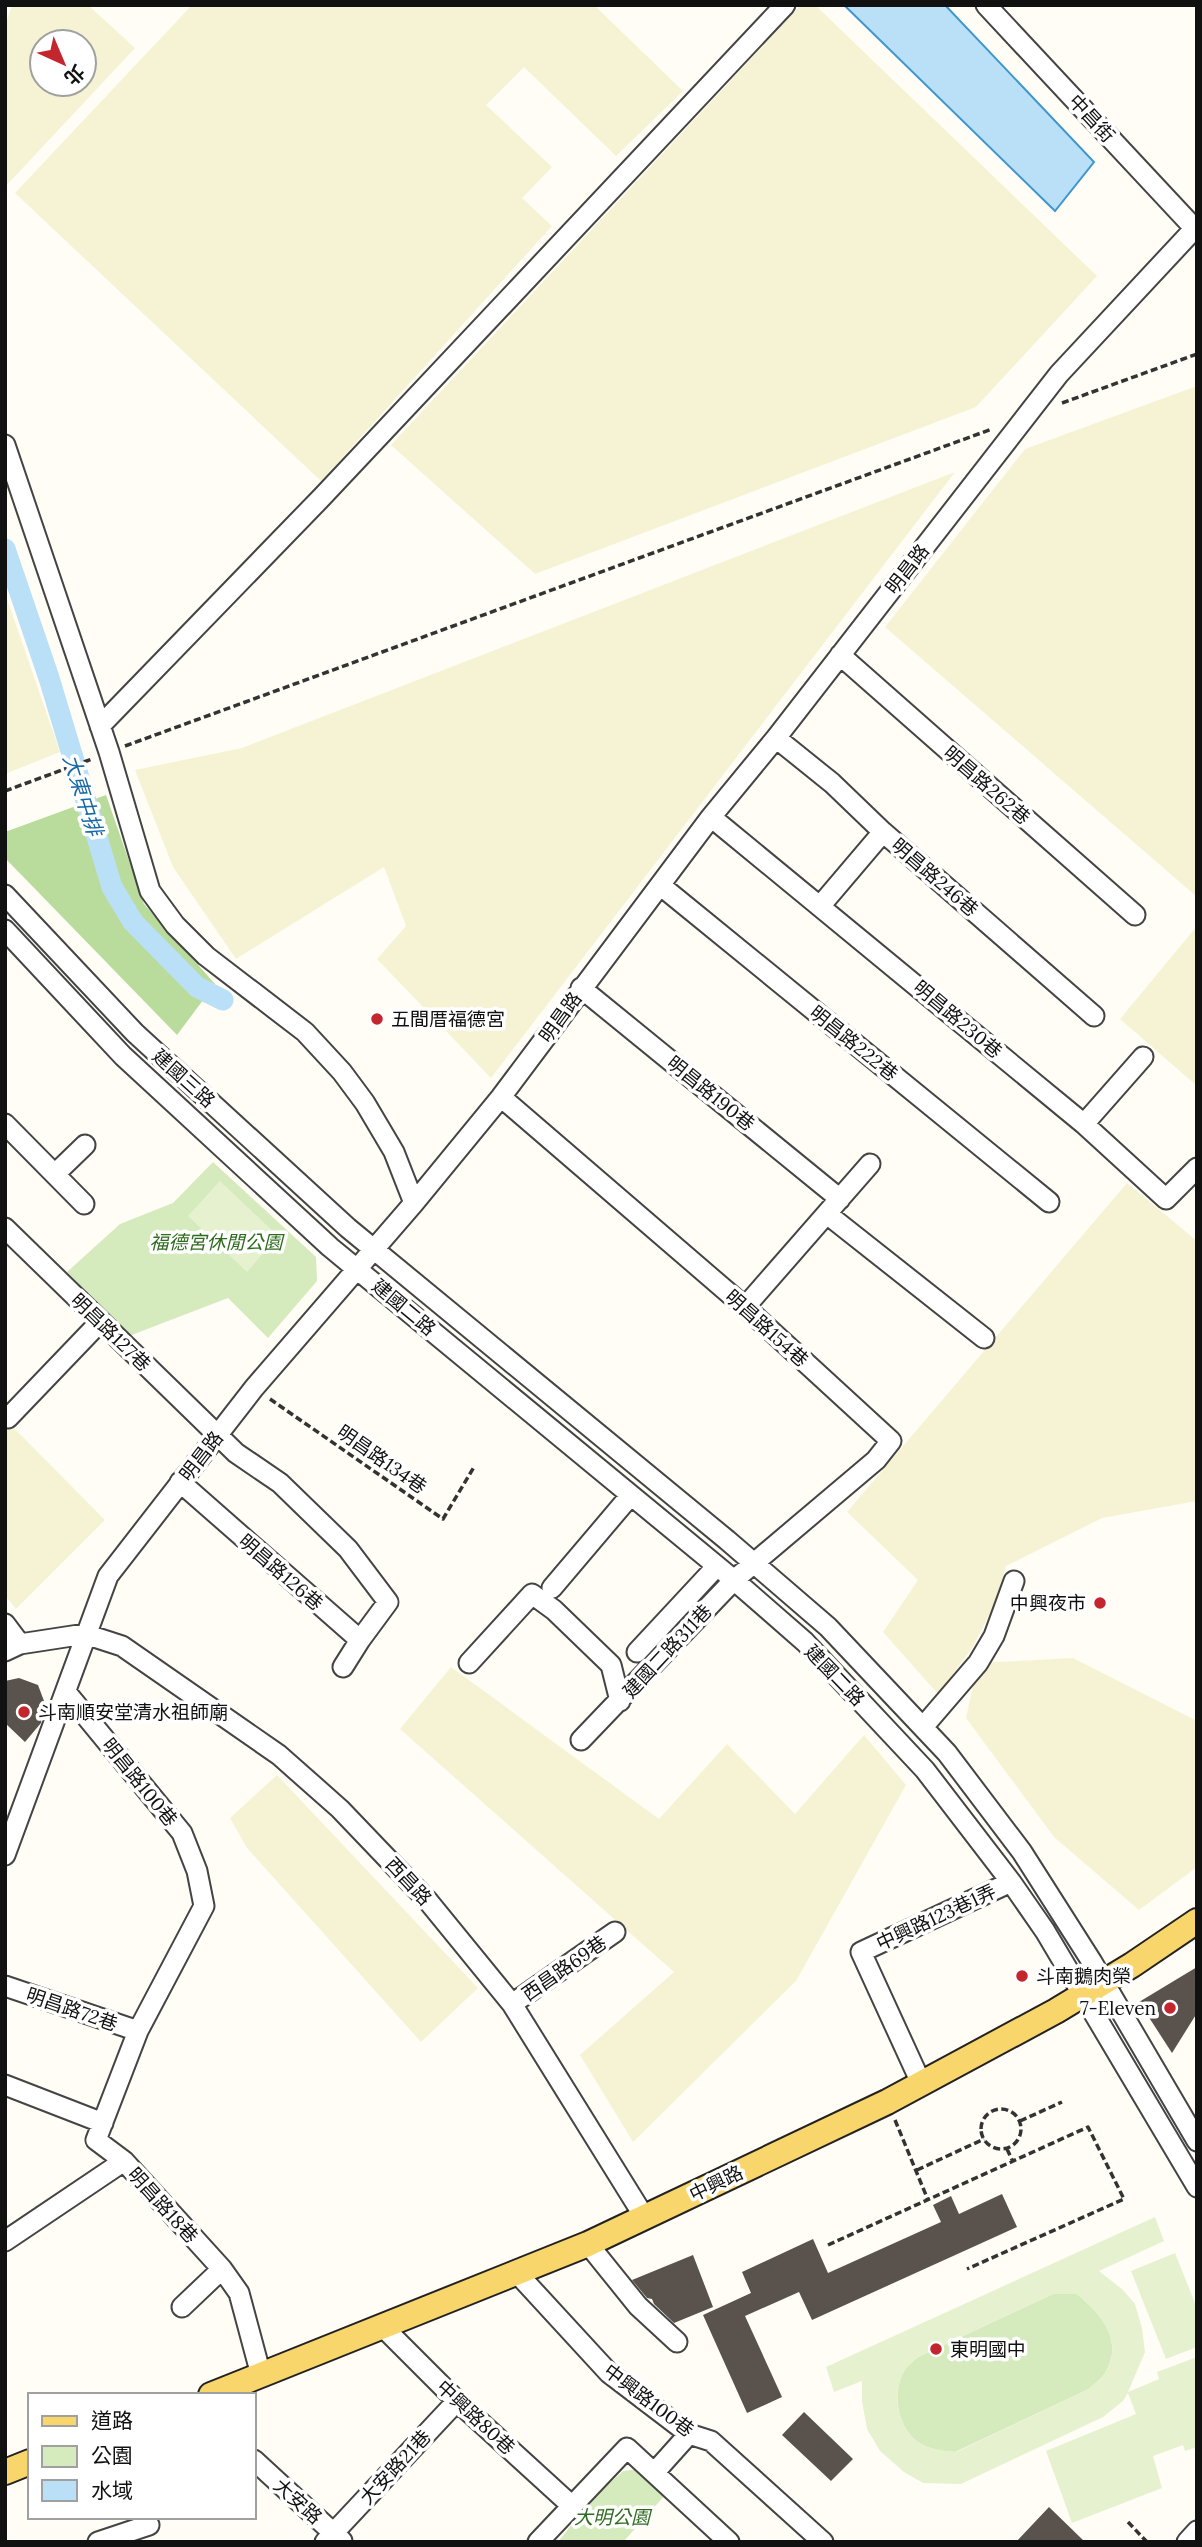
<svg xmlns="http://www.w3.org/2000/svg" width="1202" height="2547" font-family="Lora,'Noto Sans TC',serif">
<rect width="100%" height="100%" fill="#fffdf5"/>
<path fill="#f6f3d4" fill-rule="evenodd" d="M12,5h76l47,43 -130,139v-161zM84,42v42h-42v-42z
M192,5h402l89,86 -67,65 -92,-89 -38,38 66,62 -30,31 30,28 -231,255 -306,-288z
M801,5h14l282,271 -121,131 -441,167 -144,-129z
M1197,386v511l-312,-270 140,-178z
M955,472l-464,606 -114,-119 29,-33 -22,-59 -148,92 -63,-92 -38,-97 107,-22z
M5,593l55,159 -55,22z
M1197,926v160l-77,-67z
M1127,1183l70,58v260l-95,17 -96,48 -11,38 -23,44 -34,46 -55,-62 35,-52 -71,-68z
M5,1419l100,101 -89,89 -11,-14z
M1073,1658l124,63v146l-58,43 -85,-73 -88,-119 12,-55z
M451,1667l208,152 68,-75 68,70 69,-79 42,50 -110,196 -163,161 -53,-87 94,-83 -274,-243z
M277,1775l201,213 -57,54 -174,-194 -17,-30z"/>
<path fill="#d5ebbd" d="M213,1162l103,95 1,24 -49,57 -40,-40 -99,38 -62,-64 53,-48 53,-21z
M1053,2294h24c23,19 48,46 28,79 -4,6 -11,11 -16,16l-134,63c-11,-1 -22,-2 -32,-7 -24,-12 -32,-49 -20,-72 3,-6 10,-12 15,-16z
M639,2469l28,24 -44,49h-65l33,-42 32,-29z"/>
<path fill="#b9dc9c" d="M106,795l38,109 71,80 -38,51 -172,-177v-26z"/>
<path fill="#e6f2cf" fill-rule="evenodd" d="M220,1181l58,55 -31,36 -59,-56z
M1155,2217l9,24 -65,30 24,19 12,14 7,24 3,24 -17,40 31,-13 -2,-7 40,-15v90l-12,4 -2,-6 -30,11 9,32 -90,35 -26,-72 90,-37 -8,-21 -5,8 -20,16 -142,67 -38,-1 -19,-11 -24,-21 -13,-22 -5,-28v-20l-28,11 -8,-25zM1053,2294h24c23,19 48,47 28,79 -4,6 -11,11 -16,16l-133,63c-11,-1 -23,-2 -33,-7 -24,-12 -32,-49 -20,-72 3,-6 10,-12 15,-16z
M1175,2253l22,55v39l-31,12 -35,-88z"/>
<path fill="#b9e0f7" stroke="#3f96cf" stroke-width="2" d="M844,5h101l149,157 -39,49z"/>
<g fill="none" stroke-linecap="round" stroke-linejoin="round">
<path stroke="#b9e0f7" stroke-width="21" d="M5,549l44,129 63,209 21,35 64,65 26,13"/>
</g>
<path fill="#5a524d" d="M19,1678l19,7 6,16 -3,22 -16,19 -20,-19v-42z
M1197,1967v46l-25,40 -33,-51z
M1002,2194l15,33 -205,93 -13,-28 -54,24 37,81 -35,16 -44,-98 48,-22 -9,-21 71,-33 15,34 113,-51 -8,-17 18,-9 8,18z
M693,2255l20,52 -39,16 -20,-19 -2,-5 -5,-1 -15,-18z
M804,2412l49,47 -22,22 -49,-46z
M1049,2507l36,35h-69z"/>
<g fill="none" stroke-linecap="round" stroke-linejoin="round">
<g stroke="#444" stroke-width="23">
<path id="minor" d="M986,5l211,226
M5,445l104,307 41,139 25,34 31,31 99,76 37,40 23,31 29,49 20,51
M840,655l295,260
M100,726l222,-229 463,-492
M776,738l56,45 51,49 211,184
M711,817l373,307 82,75 31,-31
M660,885l389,317
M5,895l130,138 213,195 379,312 101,87 119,126 75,99 70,110 105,179
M821,905l62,-73
M5,930l118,126 207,191 404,333 71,62 120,128 86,112 34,49 152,256
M581,988l259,211
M501,1097l244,210 146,134 -15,19 -142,120 -153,160
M5,1124l79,80
M1084,1124l59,-67
M55,1174l30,-29
M827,1214l157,124
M5,1228l231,225 44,30 68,66 40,53 -28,38
M745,1307l125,-143
M8,1418l92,-96
M180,1482l180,158 -17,27
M552,1588l78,-92
M5,1624l15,20
M5,1651l15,-7 65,-10 37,12 157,109 61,54 88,92 84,103 133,214
M637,1652l80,-86
M469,1663l63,-69 22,16 57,55 9,36
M66,1692l116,141 15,38 7,35 -66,125 -42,109 28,21
M923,1727l55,-64 16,-27 20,-55
M5,1855l103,-279 146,-188 160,-185 87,-106 210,-280 65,-79 283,-364 138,-148
M5,1986l133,45
M512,2004l103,-72
M5,2085l98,38
M922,2085l-61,-133 150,-70
M5,2241l119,-80 98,108 17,24 22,82
M588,2244l50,62 39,36
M517,2273l92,100 80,61 22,7 112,101
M182,2307l40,-38
M383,2327l74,74 115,105
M254,2460l88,81
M654,2473l35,-39
M98,2542l51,-17
M325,2542l132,-141
M538,2542l89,-94 102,94
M1187,2542l10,-11"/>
</g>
<g stroke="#222" stroke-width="28">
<path id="major" d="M211,2395l377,-151 299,-142 169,-91 76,-46 65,-44
M5,2472l25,-10"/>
</g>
<path stroke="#333" stroke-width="3.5" stroke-dasharray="7 3.5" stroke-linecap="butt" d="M1062,403l135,-49
M125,746l867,-317
M5,791l87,-32
M270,1399l173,120 31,-52
M981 2129a20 20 0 1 1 40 0a20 20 0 1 1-40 0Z
M895,2120l33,80
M1020,2121l42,-19
M1007,2149l6,13
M917,2170l67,-31
M828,2245l260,-118 36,72 -157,70
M1128,2522l19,20"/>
<use href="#minor" stroke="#fff" stroke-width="19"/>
<use href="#major" stroke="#f9d66b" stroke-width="24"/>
</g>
<g fill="#c4262e" stroke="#fff" stroke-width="2.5">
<circle cx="377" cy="1019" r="7"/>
<circle cx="1100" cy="1603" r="7"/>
<circle cx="24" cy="1712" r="7"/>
<circle cx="1022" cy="1976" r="7"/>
<circle cx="1170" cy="2008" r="7"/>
<circle cx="936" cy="2349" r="7"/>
</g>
<g text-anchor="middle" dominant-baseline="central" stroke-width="7" stroke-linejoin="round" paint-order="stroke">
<g font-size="19" fill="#111" stroke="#fff">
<text transform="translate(1092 118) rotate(47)">中昌街</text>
<text transform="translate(907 569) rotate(-52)">明昌路</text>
<text transform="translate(987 785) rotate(41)">明昌路262巷</text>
<text transform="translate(935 877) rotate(41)">明昌路246巷</text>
<text transform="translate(560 1017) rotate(-54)">明昌路</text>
<text transform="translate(958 1019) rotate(40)">明昌路230巷</text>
<text transform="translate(854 1043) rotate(39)">明昌路222巷</text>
<text transform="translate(184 1078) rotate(42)">建國三路</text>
<text transform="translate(711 1093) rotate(39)">明昌路190巷</text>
<text transform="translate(404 1307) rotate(40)">建國二路</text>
<text transform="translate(767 1328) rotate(42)">明昌路154巷</text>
<text transform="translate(111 1332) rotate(44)">明昌路127巷</text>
<text transform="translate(201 1456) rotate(-52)">明昌路</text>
<text transform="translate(382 1459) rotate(35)">明昌路134巷</text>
<text transform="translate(281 1572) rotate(41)">明昌路126巷</text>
<text transform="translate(667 1651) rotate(-47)">建國二路311巷</text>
<text transform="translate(835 1675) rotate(46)">建國二路</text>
<text transform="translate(140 1782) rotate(51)">明昌路100巷</text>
<text transform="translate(409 1881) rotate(47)">西昌路</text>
<text transform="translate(936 1917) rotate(-25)">中興路123巷1弄</text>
<text transform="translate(564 1968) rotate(-35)">西昌路69巷</text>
<text transform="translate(72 2009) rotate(19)">明昌路72巷</text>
<text transform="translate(716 2183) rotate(-26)">中興路</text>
<text transform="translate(163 2205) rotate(48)">明昌路18巷</text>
<text transform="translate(649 2400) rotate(37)">中興路100巷</text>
<text transform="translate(476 2417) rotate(43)">中興路80巷</text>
<text transform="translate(395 2467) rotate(-47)">大安路21巷</text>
<text transform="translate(298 2501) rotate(42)">大安路</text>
</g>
<g font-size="19" fill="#111" stroke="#fff" text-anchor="start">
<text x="391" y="1019">五間厝福德宮</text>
<text x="1086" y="1603" text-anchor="end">中興夜市</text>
<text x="38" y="1712">斗南順安堂清水祖師廟</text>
<text x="1036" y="1976">斗南鵝肉榮</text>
<text x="1156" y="2008" text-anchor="end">7-Eleven</text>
<text x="950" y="2349">東明國中</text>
</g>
<g font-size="19" font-style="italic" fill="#2f6b1f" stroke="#fff">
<text x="216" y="1242">福德宮休閒公園</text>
<text x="612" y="2517">大明公園</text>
</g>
<g font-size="21" font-style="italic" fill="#1768a6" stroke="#fff">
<text transform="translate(83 795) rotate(72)">大東中排</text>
</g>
</g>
<rect width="1202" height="2547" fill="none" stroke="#111111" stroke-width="14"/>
<rect x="28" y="2393" width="228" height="126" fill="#ffffff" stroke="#a0a0a0" stroke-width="2"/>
<rect x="42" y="2416" width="35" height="10" fill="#f9d66b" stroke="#a0a0a0" stroke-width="2"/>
<text x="91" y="2428" font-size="21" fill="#111111">道路</text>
<rect x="42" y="2446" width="35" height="21" fill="#d5ebbd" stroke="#a0a0a0" stroke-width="2"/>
<text x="91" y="2463" font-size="21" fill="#111111">公園</text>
<rect x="42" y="2480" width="35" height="21" fill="#b9e0f7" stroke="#a0a0a0" stroke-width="2"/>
<text x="91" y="2498" font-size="21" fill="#111111">水域</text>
<g transform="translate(63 63) rotate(136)"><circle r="33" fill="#ffffff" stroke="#a0a0a0" stroke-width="2"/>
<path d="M0-5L12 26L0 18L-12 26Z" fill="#c4262e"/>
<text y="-10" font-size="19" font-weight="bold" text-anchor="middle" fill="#111111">北</text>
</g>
</svg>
